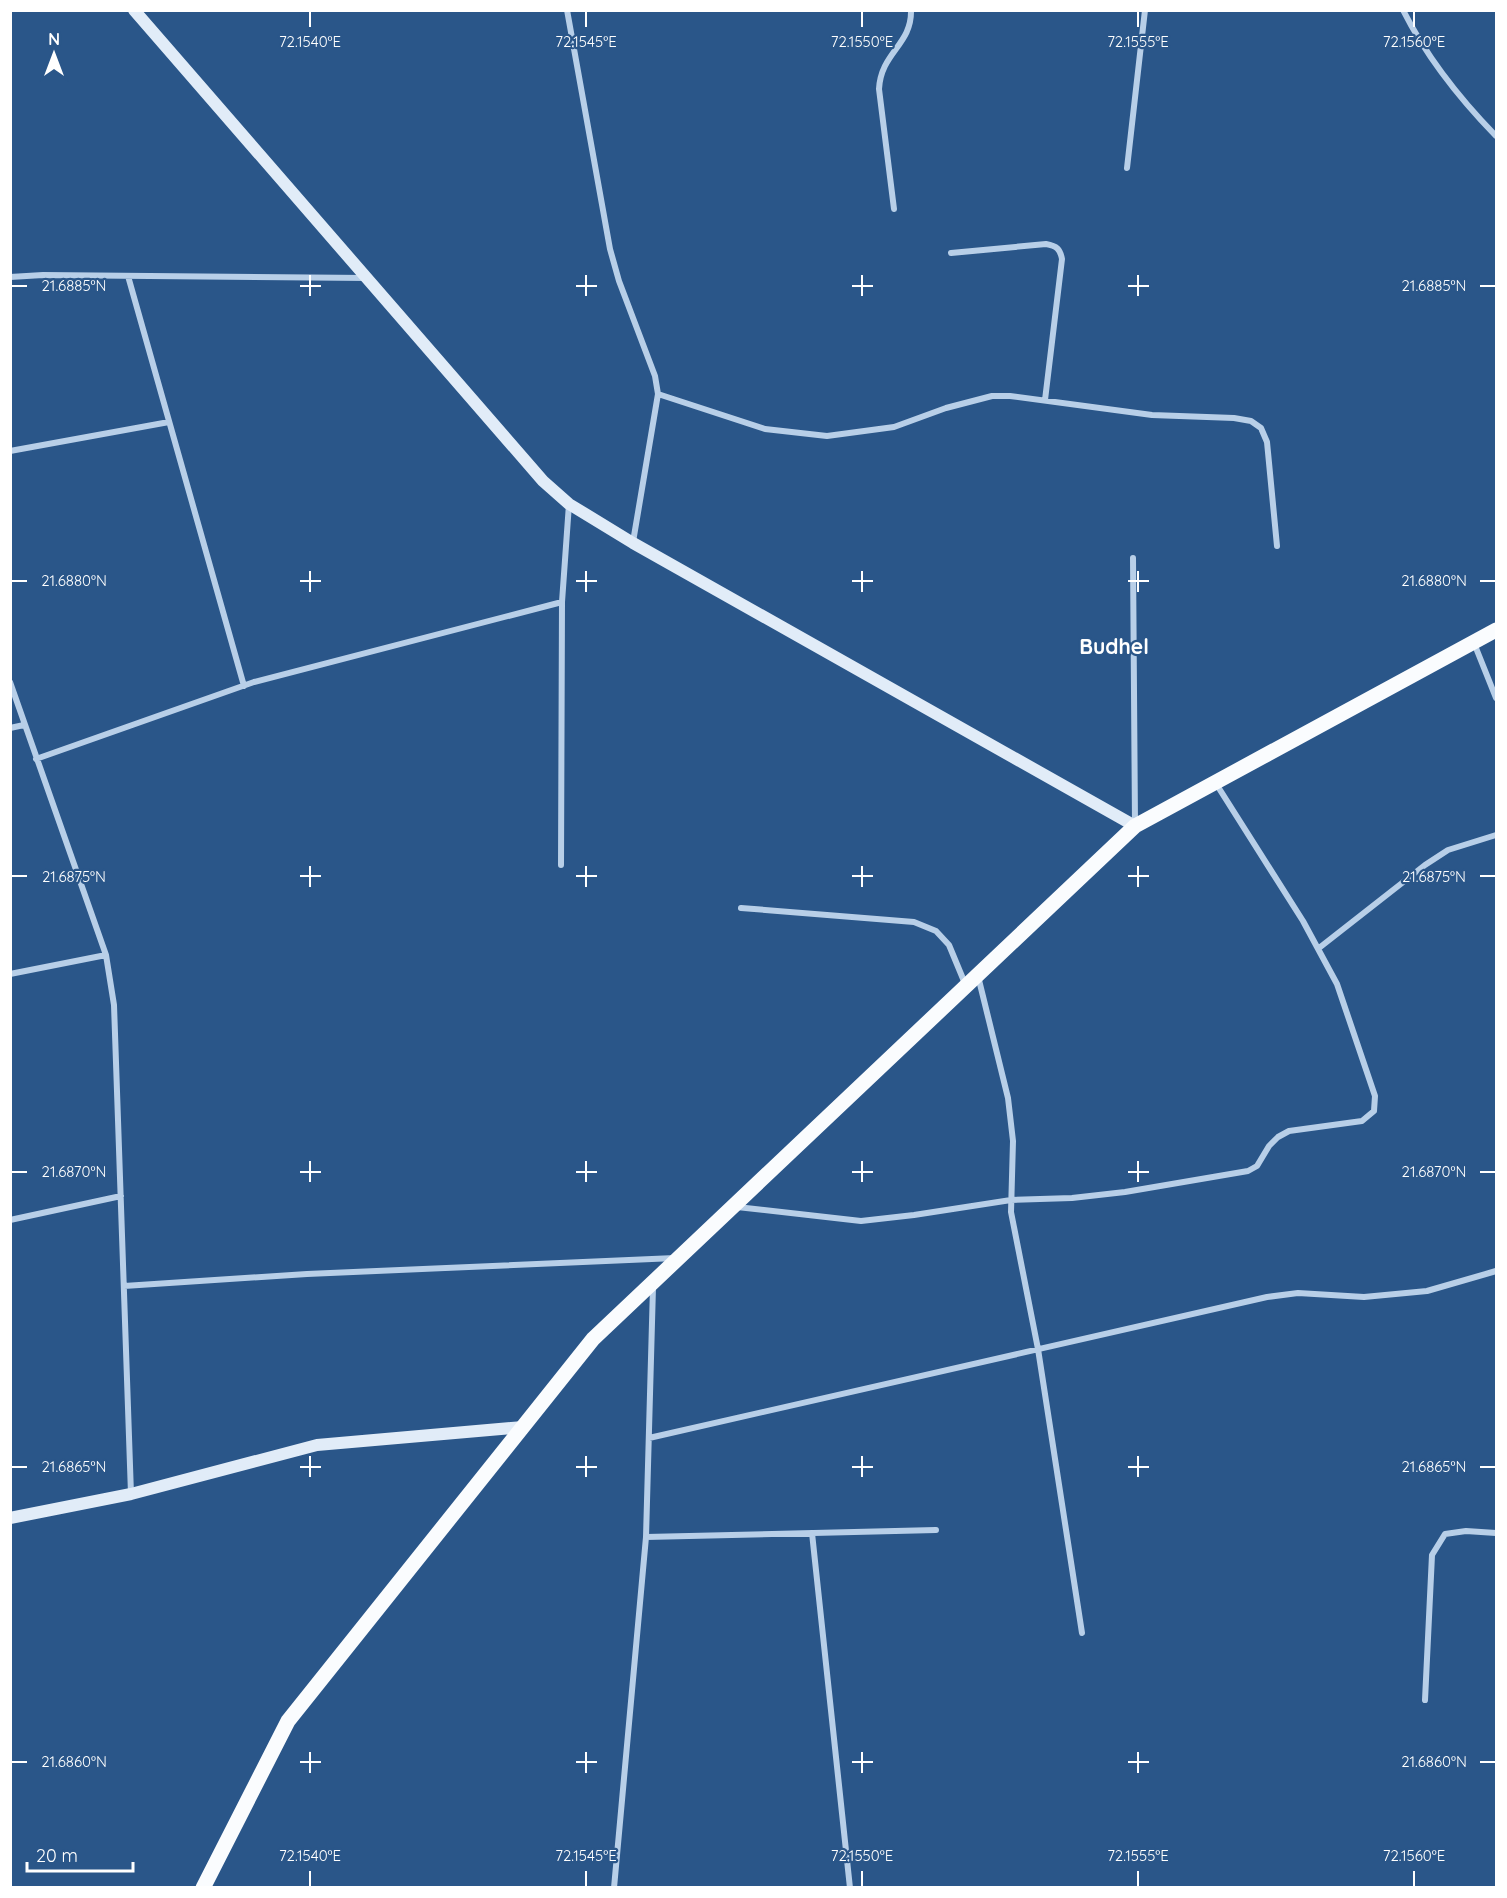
<svg xmlns="http://www.w3.org/2000/svg" width="1507" height="1898" font-family="Quicksand,sans-serif">
<rect width="100%" height="100%" fill="#2a5689"/>
<g fill="none" stroke-linecap="round" stroke-linejoin="round">
<path stroke="#b8cfe8" stroke-width="6" d="M567,10l43,239 9,32 36,95 3,18 -25,148
M1403,10c24,48 56,88 93,126
M1127,168l18,-158
M894,209l-15,-120c2,-37 33,-44 32,-79
M951,253l95,-9c11,2 14,5 16,15l-17,141
M128,276l116,410
M10,277l33,-2 324,3
M658,394l107,35 62,7 67,-9 52,-19 46,-12h18l142,19 82,3 17,3 10,7 6,14 10,104
M10,451l159,-29
M1133,558l2,267
M1474,643l22,55
M10,682l96,273 8,50 17,489
M10,728l14,-3
M36,759l218,-77 308,-80
M561,865l1,-263 7,-98
M741,908l173,14 22,9 13,14 17,41
M1319,948l106,-83 23,-15 48,-15
M10,974l96,-19
M978,976l30,122 5,43 -2,71 27,137 44,284
M737,1207l124,14 53,-6 97,-15 61,-2 53,-6 123,-21 9,-5 12,-20 9,-9 11,-6 73,-10 12,-10 1,-15 -38,-112 -34,-63 -88,-139
M10,1220l111,-24
M124,1286l183,-12 368,-16
M649,1438l618,-141 31,-4 66,4 63,-6 69,-20
M812,1533l38,355
M646,1537l290,-7
M1425,1700l7,-145 13,-21 21,-3 30,2
M614,1888l32,-351 7,-250"/>
<path stroke="#e1ecf8" stroke-width="12" d="M134,10l409,471 26,23 64,39 502,283
M10,1518l121,-24 186,-49 206,-18"/>
<path stroke="#fafcfe" stroke-width="15" d="M203,1888l85,-167 305,-382 542,-513 361,-196"/>
</g>
<path fill="none" stroke="#fff" stroke-width="2" d="M310,12v15M586,12v15M862,12v15M1138,12v15M1414,12v15M310,275v21M586,275v21M862,275v21M1138,275v21M12,286h15M300,286h21M576,286h21M852,286h21M1128,286h21M1480,286h15M310,571v21M586,571v21M862,571v21M1138,571v21M12,581h15M300,581h21M576,581h21M852,581h21M1128,581h21M1480,581h15M310,866v21M586,866v21M862,866v21M1138,866v21M12,876h15M300,876h21M576,876h21M852,876h21M1128,876h21M1480,876h15M310,1161v21M586,1161v21M862,1161v21M1138,1161v21M12,1172h15M300,1172h21M576,1172h21M852,1172h21M1128,1172h21M1480,1172h15M310,1456v21M586,1456v21M862,1456v21M1138,1456v21M12,1467h15M300,1467h21M576,1467h21M852,1467h21M1128,1467h21M1480,1467h15M310,1752v21M586,1752v21M862,1752v21M1138,1752v21M12,1762h15M300,1762h21M576,1762h21M852,1762h21M1128,1762h21M1480,1762h15M310,1871v15M586,1871v15M862,1871v15M1138,1871v15M1414,1871v15"/>
<g text-anchor="middle" dominant-baseline="central" stroke-width="4.5" stroke-linejoin="round" paint-order="stroke">
<g font-size="21" font-weight="bold" fill="#fff" stroke="#2a5689">
<text x="1114" y="646">Budhel</text>
</g>
</g>
<g font-size="15" text-anchor="middle" fill="#fff" stroke="#2a5689" stroke-width="4.5" stroke-linejoin="round" paint-order="stroke">
<text x="310" y="47">72.1540°E</text>
<text x="586" y="47">72.1545°E</text>
<text x="862" y="47">72.1550°E</text>
<text x="1138" y="47">72.1555°E</text>
<text x="1414" y="47">72.1560°E</text>
<text x="74" y="291">21.6885°N</text>
<text x="1434" y="291">21.6885°N</text>
<text x="74" y="586">21.6880°N</text>
<text x="1434" y="586">21.6880°N</text>
<text x="74" y="882">21.6875°N</text>
<text x="1434" y="882">21.6875°N</text>
<text x="74" y="1177">21.6870°N</text>
<text x="1434" y="1177">21.6870°N</text>
<text x="74" y="1472">21.6865°N</text>
<text x="1434" y="1472">21.6865°N</text>
<text x="74" y="1767">21.6860°N</text>
<text x="1434" y="1767">21.6860°N</text>
<text x="310" y="1861">72.1540°E</text>
<text x="586" y="1861">72.1545°E</text>
<text x="862" y="1861">72.1550°E</text>
<text x="1138" y="1861">72.1555°E</text>
<text x="1414" y="1861">72.1560°E</text>
</g>
<rect width="1507" height="1898" fill="none" stroke="#ffffff" stroke-width="24"/>
<g transform="translate(54 54)" stroke="#2a5689" stroke-width="4.5" paint-order="stroke">
<path d="M0-4.5L10 22L0 15L-10 22Z" fill="#ffffff"/>
<text y="-9" font-size="16" font-weight="bold" text-anchor="middle" fill="#ffffff">N</text>
</g>
<path d="M27 1862v9h106v-9" fill="none" stroke="#ffffff" stroke-width="3"/>
<text x="36" y="1862" font-size="18" fill="#ffffff" stroke="#2a5689" stroke-width="4.5" paint-order="stroke">20 m</text>
</svg>
